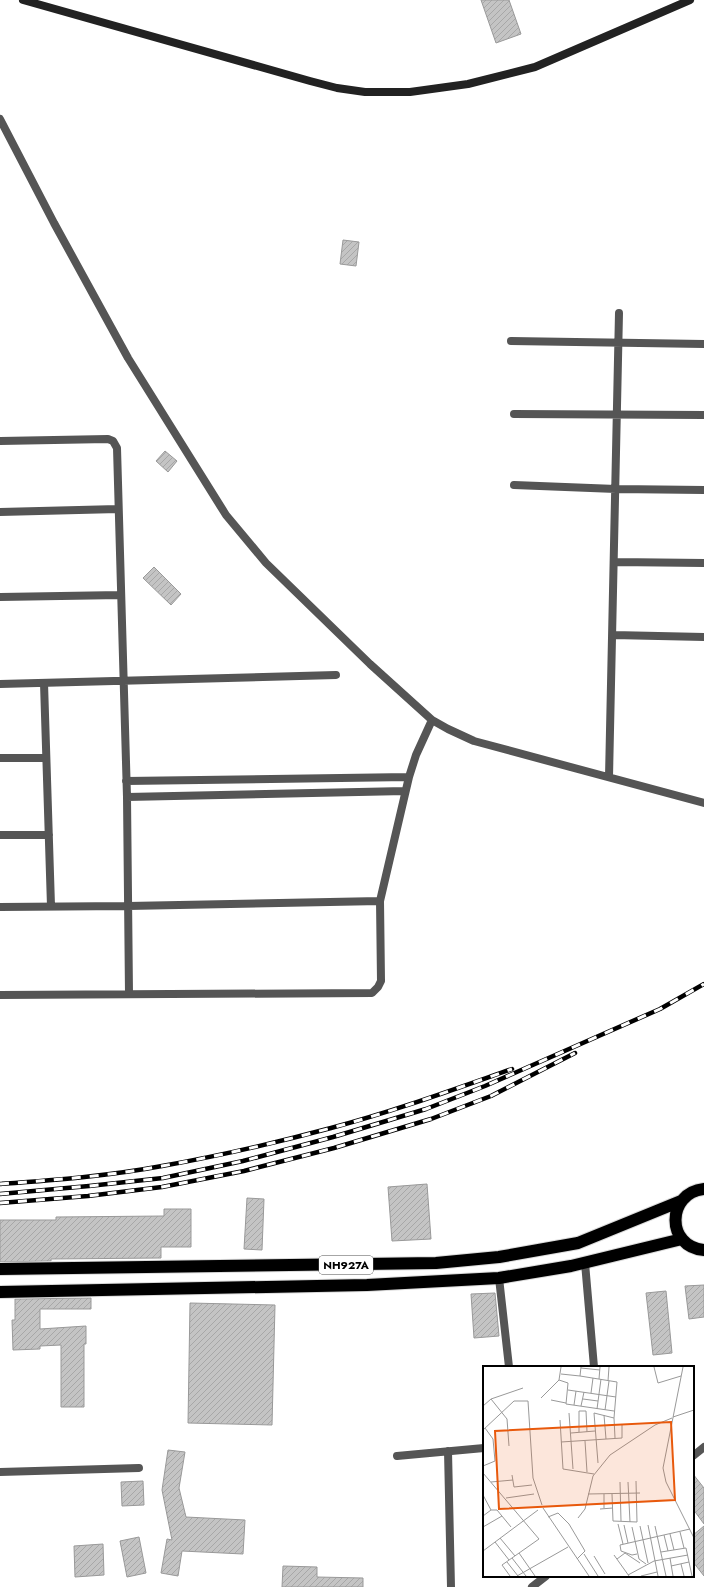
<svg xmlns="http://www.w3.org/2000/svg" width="704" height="1587" font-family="Jost,sans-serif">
<defs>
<pattern id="building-hatch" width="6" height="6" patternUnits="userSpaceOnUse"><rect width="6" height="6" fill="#c4c4c4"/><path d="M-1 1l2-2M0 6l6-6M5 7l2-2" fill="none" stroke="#a7a7a7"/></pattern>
</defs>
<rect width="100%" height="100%" fill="#fff"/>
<path fill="url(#building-hatch)" stroke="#999" d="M481,0h28l12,34 -25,9z
M343,240l16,2 -3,24 -16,-2z
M165,451l12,10 -9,11 -12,-11z
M154,567l27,27 -10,11 -28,-27z
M427,1184l4,55 -39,2 -4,-54z
M247,1198l17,1 -2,51 -18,-1z
M164,1209h27v38h-30v11l-110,1v2l-51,1v-42h56v-3l108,-1z
M704,1285v32l-15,2 -4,-33z
M666,1291l6,62 -19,2 -7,-62z
M495,1293l4,43 -25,2 -3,-44z
M91,1298v11h-51v20l46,-3v18h-2v63h-23v-62l-21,1v3l-27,1 -1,-30h3v-21z
M190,1303l85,2 -3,120 -84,-2z
M168,1450l17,2 -6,36 7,29 59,3 -2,34 -61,-3 -4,25 -17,-3 6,-34 5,1 -10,-50z
M693,1474l11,14v36l-11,-15z
M143,1481l1,24 -22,1 -1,-24z
M704,1526v50l-11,-14v-27z
M139,1537l7,36 -19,4 -7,-36z
M103,1544l1,31 -29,2 -1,-31z
M283,1566l34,1v10l46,1v9h-81z"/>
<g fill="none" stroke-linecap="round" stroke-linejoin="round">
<g stroke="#dbdbdb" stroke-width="14">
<path id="highway" d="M704,1189c-38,4 -38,58 0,61
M0,1269l436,-6 63,-6 79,-14 103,-42
M0,1292l367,-7 132,-7 72,-12 111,-27"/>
</g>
<path stroke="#555" stroke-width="8" d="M0,119l54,104 74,135 98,157 40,48 104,101 62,56 16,9 26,12 230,62
M511,341l193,3
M514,414l190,1
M0,441l108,-2 5,2 4,7 10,349 2,197
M514,485l102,4 88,1
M0,512l118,-3
M615,562l89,1
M0,597l121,-2
M613,635l91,2
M44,683l7,223
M0,684l336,-9
M0,758h46
M609,777l10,-464
M126,781l283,-4
M127,797l278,-6
M0,835h49
M0,907l128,-1 252,-5
M0,995l372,-2 6,-6 3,-6 -1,-80 29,-124 7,-22 16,-35
M585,1263l9,104
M499,1278l10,89
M448,1451l3,136
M397,1456l87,-8
M693,1456l11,-9
M0,1472l139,-4
M532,1587l14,-11"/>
<path stroke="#222" stroke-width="8" d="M23,0l287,81 27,7 28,4h45l58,-8 67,-17 155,-67"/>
<use href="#highway" stroke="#000" stroke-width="12"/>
<g stroke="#000" stroke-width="4.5">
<path id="rail" d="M0,1184c54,-4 109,-8 162,-18 57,-10 113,-23 169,-38 61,-16 121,-38 181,-59
M0,1194l89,-8 74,-8 80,-17 90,-24 93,-28 59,-23 175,-77 44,-25
M0,1203l88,-7 74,-9 82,-16 90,-23 97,-29 60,-23 84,-43"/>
</g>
<use href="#rail" stroke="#fff" stroke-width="3" stroke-dasharray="9" stroke-linecap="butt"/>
</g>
<g text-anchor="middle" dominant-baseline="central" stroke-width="3" stroke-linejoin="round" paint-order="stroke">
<rect fill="#fff" stroke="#4c4c4c" stroke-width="1" x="319" y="1256" width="54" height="18" rx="3"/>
<g font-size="11" font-weight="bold" fill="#000">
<text x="346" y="1265">NH927A</text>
</g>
</g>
<g transform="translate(483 1366)">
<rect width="211" height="211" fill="#fff"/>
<path fill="none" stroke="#999" stroke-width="1" d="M171,1l4,16 23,-7M200,1l-20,101 3,14 28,56M98,2l19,2M78,8l19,2 1,-9M97,10l37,6 -3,36 1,20M116,13l1,-12M76,14l9,3 -2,21 48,7M125,15l1,-14M85,24l48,7M108,27l2,-15M58,32l18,-18 2,-13M8,33l16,20 2,27M100,33l15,2M68,34l15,3M91,39l2,-14M0,40l8,-7 32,-11M98,40l3,-14M114,43l4,-30M122,44l4,-29M86,47l4,56M121,49l2,24M190,51l21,-7M77,54l3,49 31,5M0,64l31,-29h14l5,77 9,27M96,66v-21h7l1,21M88,67l24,-2M102,75l2,31M78,76l61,-4v-13M115,97l-4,-50 20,5M0,100l12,-5 -2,-22 -8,-11M0,107l56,66 -37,26 8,11M29,109l2,12 18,-2M8,116l22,-2M137,116l1,39M145,116l2,40M105,128l52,-1M121,128v14M129,128l1,27 24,1 -1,-41M0,129l8,15 -8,6M23,132l28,-4M60,142l46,68M117,143l13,-1M8,144h6l14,17M65,151l10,-4 11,11 16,27 -8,8M95,152l7,-9 8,-33 17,-21 45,-30 17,-7M135,158l5,20M141,159l4,18M165,159l10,51M157,160l8,37M172,160l11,50M0,161l19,-11M149,161l7,32 7,5M197,166l4,16M187,168l4,16M181,169l4,16M17,172l15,18M12,176l14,18M0,185l55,-41M178,186l25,-4 6,28M36,187l16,23M101,188l14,22M154,188l-5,1 -11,-4 -1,-6 70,-16M131,189l15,21M111,190l11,18M29,192l14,18M187,192l3,18M134,193l8,-6 15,10M24,196l11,14M198,198l3,12M188,200l18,-4M145,209l26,-14 34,-6M34,210l51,-29M158,210l16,-4"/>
<path fill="#e8590c" fill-opacity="0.15" stroke="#e8590c" stroke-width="2" d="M188,56l4,78 -176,9 -4,-78z"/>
<rect width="211" height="211" fill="none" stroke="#000" stroke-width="2"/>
</g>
</svg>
